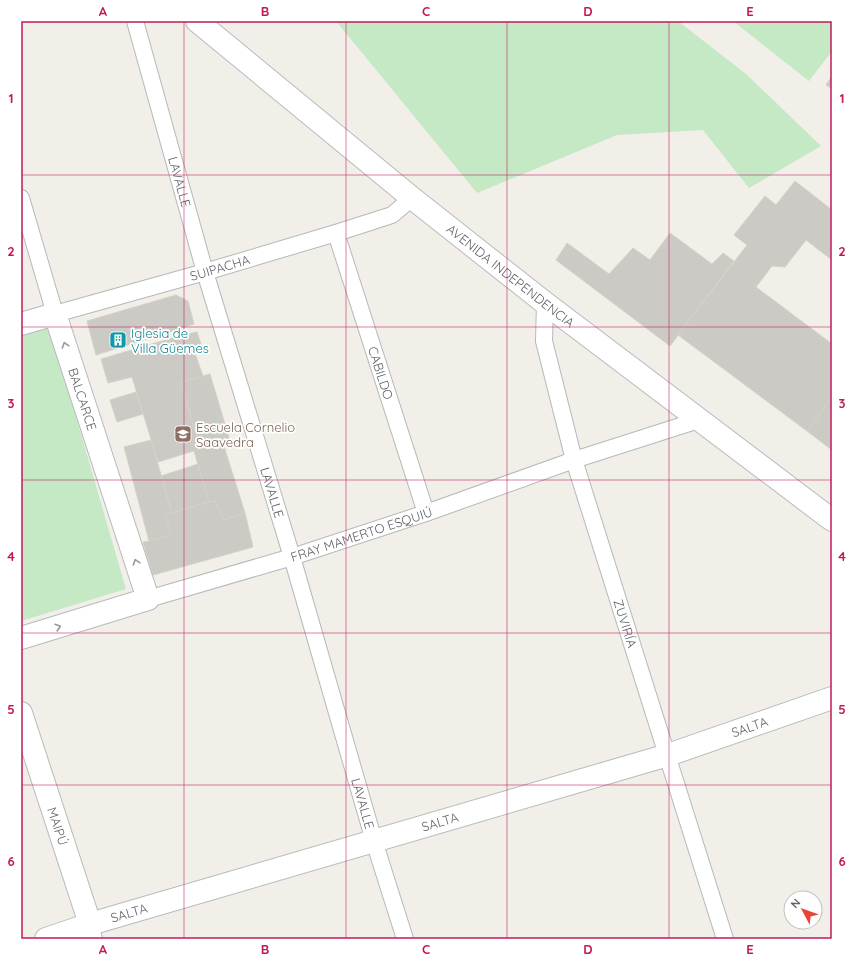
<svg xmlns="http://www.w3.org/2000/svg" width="853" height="960" font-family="Quicksand,sans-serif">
<rect width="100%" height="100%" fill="#f1efe8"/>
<path fill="#c5e8c5" d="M336,21h342l68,53 75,72 -72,42 -46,-58 -86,5 -140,58z
M733,21h99v30l-23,30z
M49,324l77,265 -105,32v-288z"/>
<path fill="#cccac5" stroke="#d6d1c6" d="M832,76v13l-6,-4z
M795,181l37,29v50l-26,-20 -21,27 -13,-1 -16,21 76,57v53l-25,34 -129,-96 69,-90 -13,-10 31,-39 11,9z
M670,233l42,31 11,-11 11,8 -64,85 -114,-86 11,-17 42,31 24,-26 17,12z
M176,295l12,6 6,23 -98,31 -9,-34z
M197,332l4,12 -17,6 -5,-14z
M179,336l5,14 9,-2 10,28 -22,6 19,67 -42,13 -26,-85 -24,6 -7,-24z
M210,374l20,67 -30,8 -19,-67z
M136,392l7,22 -26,8 -7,-22z
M832,397v53l-25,-19z
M151,440l21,73 -7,2 6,20 -22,6 -25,-94z
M223,443l22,70 -21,7 -9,-19 -6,1 -15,-51z
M198,464l11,38 -37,11 -11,-37z
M215,501l9,19 21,-7 8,34 -100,28 -10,-33 6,-1 22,-6 -6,-20 44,-13z"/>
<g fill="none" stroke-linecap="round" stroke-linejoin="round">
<g stroke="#b5b8bc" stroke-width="18">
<g id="street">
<path id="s1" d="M135,21l70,251 87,285 82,284 31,98"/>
<path id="s2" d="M21,198l34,116 150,-42 131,-39 56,-18 20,-17"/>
<path id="s3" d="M336,233l90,280"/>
<path id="s4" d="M545,303l-1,38 30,119 151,479"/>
<path id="s5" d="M148,599l144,-42 134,-44 148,-53 125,-40"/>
<path d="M90,924l4,15"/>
</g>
</g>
<g stroke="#b6babf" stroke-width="24">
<g id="secondary">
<path id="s6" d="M197,21l215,177 133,105 287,217"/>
<path id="s7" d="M21,324l34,-10 93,285 -127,39"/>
<path id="s8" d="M21,713l69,211"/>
<path id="s9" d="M46,939l44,-15 578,-169 164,-57"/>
</g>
</g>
<use href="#street" stroke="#fff" stroke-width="16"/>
<use href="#secondary" stroke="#fff" stroke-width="22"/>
</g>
<defs><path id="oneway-chevron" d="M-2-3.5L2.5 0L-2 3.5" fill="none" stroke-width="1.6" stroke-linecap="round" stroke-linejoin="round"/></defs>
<g stroke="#979a9d">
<use href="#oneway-chevron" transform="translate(65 345) rotate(-108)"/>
<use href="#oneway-chevron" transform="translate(136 562) rotate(-108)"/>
<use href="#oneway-chevron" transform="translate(58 627) rotate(-17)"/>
</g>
<path fill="none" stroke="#c2185b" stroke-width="1" stroke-opacity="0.55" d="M184,21v918M346,21v918M507,21v918M669,21v918M21,175h811M21,327h811M21,480h811M21,633h811M21,785h811"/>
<defs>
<g id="building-square" transform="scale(0.9)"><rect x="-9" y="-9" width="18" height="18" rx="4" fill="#0f9aa8" stroke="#fff"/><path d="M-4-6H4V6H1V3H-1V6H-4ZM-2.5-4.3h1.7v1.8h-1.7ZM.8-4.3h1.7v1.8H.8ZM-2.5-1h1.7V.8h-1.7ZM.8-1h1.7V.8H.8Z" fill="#fff"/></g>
<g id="school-square" transform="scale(0.9)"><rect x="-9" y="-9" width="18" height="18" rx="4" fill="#8d6e63" stroke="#fff"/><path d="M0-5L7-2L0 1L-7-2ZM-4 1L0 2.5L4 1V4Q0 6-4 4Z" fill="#fff"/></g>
</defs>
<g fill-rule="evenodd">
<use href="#building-square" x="118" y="340"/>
<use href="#school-square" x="183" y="434"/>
</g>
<g text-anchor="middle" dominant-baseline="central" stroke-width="3.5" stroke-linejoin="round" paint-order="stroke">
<g font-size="13" fill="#5f6368" stroke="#fff">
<text stroke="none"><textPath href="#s1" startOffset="167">LAVALLE</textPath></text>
<text stroke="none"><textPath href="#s2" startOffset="292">SUIPACHA</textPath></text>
<text stroke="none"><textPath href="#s6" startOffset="404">AVENIDA INDEPENDENCIA</textPath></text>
<text stroke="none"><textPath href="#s3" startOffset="147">CABILDO</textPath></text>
<text stroke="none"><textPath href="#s7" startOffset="125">BALCARCE</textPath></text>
<text stroke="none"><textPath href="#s1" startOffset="491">LAVALLE</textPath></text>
<text stroke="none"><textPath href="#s5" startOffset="223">FRAY MAMERTO ESQUIÚ</textPath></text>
<text stroke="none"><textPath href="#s4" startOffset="332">ZUVIRÍA</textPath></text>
<text stroke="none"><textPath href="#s9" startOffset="735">SALTA</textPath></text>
<text stroke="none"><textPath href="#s1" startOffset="815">LAVALLE</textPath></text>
<text stroke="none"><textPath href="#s9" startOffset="411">SALTA</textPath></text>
<text stroke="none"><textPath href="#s8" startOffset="119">MAIPÚ</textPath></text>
<text stroke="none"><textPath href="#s9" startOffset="87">SALTA</textPath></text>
</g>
<g font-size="13" fill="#0d838f" stroke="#fff" text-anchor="start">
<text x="131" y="333">Iglesia de<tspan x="131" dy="15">Villa Güemes</tspan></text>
</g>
<g font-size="13" fill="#785e54" stroke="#fff" text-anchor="start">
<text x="196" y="427">Escuela Cornelio<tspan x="196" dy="15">Saavedra</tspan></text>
</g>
</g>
<rect width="853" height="960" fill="none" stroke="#ffffff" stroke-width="44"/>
<g transform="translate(803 910) rotate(311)"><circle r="19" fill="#ffffff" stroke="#bfc1c3"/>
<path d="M0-3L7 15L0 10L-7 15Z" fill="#ea4335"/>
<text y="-6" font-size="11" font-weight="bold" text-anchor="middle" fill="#5f6368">N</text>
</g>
<rect x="22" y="22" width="809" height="916" fill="none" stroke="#c2185b" stroke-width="1.5"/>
<g font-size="13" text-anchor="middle" font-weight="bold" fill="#c2185b">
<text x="103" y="16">A</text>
<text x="265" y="16">B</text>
<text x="426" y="16">C</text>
<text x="588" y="16">D</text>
<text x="750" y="16">E</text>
<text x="11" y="103">1</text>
<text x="842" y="103">1</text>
<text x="11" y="256">2</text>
<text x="842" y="256">2</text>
<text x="11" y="408">3</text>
<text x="842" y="408">3</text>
<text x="11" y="561">4</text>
<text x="842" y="561">4</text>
<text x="11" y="714">5</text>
<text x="842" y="714">5</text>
<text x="11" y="866">6</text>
<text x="842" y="866">6</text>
<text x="103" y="954">A</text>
<text x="265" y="954">B</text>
<text x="426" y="954">C</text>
<text x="588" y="954">D</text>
<text x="750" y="954">E</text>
</g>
</svg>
